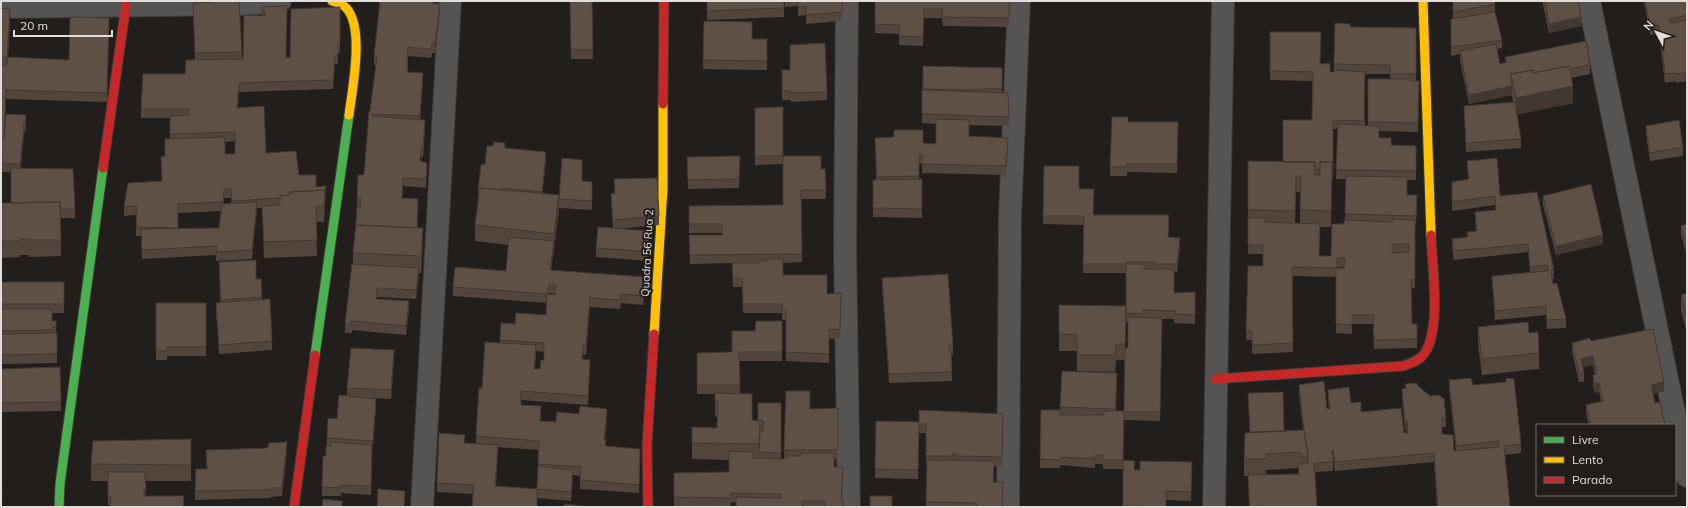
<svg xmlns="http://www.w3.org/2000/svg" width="1688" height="508" font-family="Mulish,sans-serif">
<rect width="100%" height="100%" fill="#211e1c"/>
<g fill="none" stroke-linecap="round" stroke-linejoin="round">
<g stroke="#3d3b39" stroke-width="24">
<path id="street" d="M847,1l-2,249 4,257
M1589,1l98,475
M1,7l242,-3 37,-3
M422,507l28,-506
M1008,507l2,-291 9,-215
M1214,507l9,-506"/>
</g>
<g stroke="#3d3b39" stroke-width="11">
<path id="fast" d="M315,355l34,-240
M59,507l1,-23 43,-316"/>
</g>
<g stroke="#3d3b39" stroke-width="11">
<path id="slow" d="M332,1c3,1 9,3 12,5 22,17 8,84 5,109
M1423,1l8,234
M654,334l9,-146v-84"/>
</g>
<g stroke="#3d3b39" stroke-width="11">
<path id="jam" d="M663,104l1,-103
M103,168l23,-163
M1215,379l188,-13c8,-3 16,-5 21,-12 18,-25 8,-89 7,-119
M294,507l21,-152
M648,507l-1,-62 7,-111"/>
</g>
<use href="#street" stroke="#565453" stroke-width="22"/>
<use href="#fast" stroke="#4caf50" stroke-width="9"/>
<use href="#slow" stroke="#ffc107" stroke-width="9"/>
<use href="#jam" stroke="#c62828" stroke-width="9"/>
</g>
<path fill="#52453c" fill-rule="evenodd" d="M380,1h53v2l7,10 -5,40h-3l-1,5 -23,-2v16l15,10 -3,37 5,10 -2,28h-2v4l6,2 -1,25 -23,-2 -1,12 16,10 -1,20 6,16 -2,29h-2l-3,26 -39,-2v2l32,11 -3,25 -54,-5v3h-7v-9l8,-60v-11l4,-46v-9l7,-23 12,-110h-2v-9z
M570,1h22l1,58h-22z
M707,1h77v16l-77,3z
M785,1h57v20l-36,3v-9l-8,1v-10l-13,1z
M875,1h134v26l-66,-1 -1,-8h-18l-1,28 -24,-1v-11l-24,-1z
M1453,1l42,3v8l7,28v8l-5,1 3,15 5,-1v-6l85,8v9l-19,4 2,25 -56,11 4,25v9l-55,4 -2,-46 49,-3 -1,-8 -43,9 -9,-44v-6l-9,2v-37h2z
M1543,1h35l3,25 -32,7 -6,-28z
M1644,1h43v80l-11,2v-2l-11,2 -6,-49 -9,1z
M193,3l49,49v7h1l19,-43v-9l25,-1 -1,51 4,1 50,-51v46h-2v11h-3l-2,25 -94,3 -1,16 28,45 50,34 10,-1 -1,20 -1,16h-8l1,34 -53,2 -2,-50h-5l-5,51 -36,2v-6l-74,4 -1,-23h-5v-21l-12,1v-9l38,-26 3,-25 5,-17v-21h-29v-9l44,-35 10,-14zM235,141v13h-10v-12zM224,198h7v6h-7zM222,211l-3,17 -41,1v-16z
M1,8l9,17 -2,32 61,3 40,-42 -2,84 -101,-3 -2,32 22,-16v9l-1,8h-1l-3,36 54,41v9h-14v38l-32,1v-2h-9l-1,2 -18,1v-55h10v-31h-9l-1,5z
M704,21l48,18h15v31l-64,-1z
M1335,23l15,4 66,1v53h3l-1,51 -39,-1v7l12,7 25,1v34h-9v15l10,9 -1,21h-1v63h-4l1,36h5v24l-43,1 -1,-25h-21v10l-16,-1v-56l-43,-1v76l-39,2 -2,-2v-12h-6v-9l17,-65v-12h-15v-93l35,1 29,-42 1,-39 -43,-1v-48l50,32 10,8h4zM1365,74h25v5h-22v46h-3zM1333,129h5l-2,50h10l-1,41 -14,36h-12l1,-29h11l1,-48h1zM1296,192h4v31h-5zM1337,267h7v1h-7z
M923,66l79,2v25h6l1,33 -40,-1v11l39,11 -2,28 -84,-2v-9h-3v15h3v39l-49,-1v-37h3l-1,-42 48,5 13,1v-20l-14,-1z
M782,79l45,13v8l-36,2v-2h-9z
M783,107v57l-28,1v-57z
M1128,122h50l-1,51 -50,-1v4h-17v-9z
M1646,126l37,21v9l-33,5 -4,-26z
M505,148l41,13 -4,32 17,18 -8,59 94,16 -2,19 -22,-2 -1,6 -30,-2 -4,48h-3v4l7,9 -2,37 -67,-5v5l20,10 -1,6 16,1 51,-4 -2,22 1,6 34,3 -1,44 -59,-4v-13l-7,-1 -2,26 -34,-3v9h-65l1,-13 -36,-2v-9l28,-40 11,1v-8l6,-48 18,-45 1,-20 14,1 31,-9 1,-12 -94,-7v-9l53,-16 2,-26 -33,-4v-16l4,-26 -1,-1v-8l7,-26zM549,293l6,1v1l-6,-1zM536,351l8,1v8l-4,9h-5zM498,447l41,3 -2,39 -41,-3z
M740,156l-1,32 -51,1 -1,-32z
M1467,161l33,35 54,74v9h-2l1,5 13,35v9l-19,1 -1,-14 -51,5 -3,-36v-8l38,-4 -2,-20 -74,8 -2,-12v-9l15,-2v-5l9,-1 -1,-10v-9l20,-2v-5l-43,6v-29l16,-3z
M1044,166l35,23 15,26 75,9 -1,13 12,10 -3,25h-3v21l21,-1v32l-21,-1v-4h-12l-2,102 -36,-1 -1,40 12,10 57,1 -1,30 -25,-1v7h-43v-38h-20v-5h-8v4l-34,-3 -1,3h-20l1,-58 19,3 2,-42 55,11 -1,29h8l1,-51h-9l-1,12 -38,-1v-20h-18v-17l67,-28v-33h-43v-48l-40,-1zM1126,322h2v26h-3z
M821,169l5,21v9h-25l1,63 -19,1v12l44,19 14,-1 -1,45 -11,1v24l-43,-2v-41h-4v-7h-39l-1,-26h-9l-1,-24 -42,1 -1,-29h33v-2h-33v-27l94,-1z
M582,181l10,1v28l-33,-2v-9z
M611,194l48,22v9l-41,4 31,11 -1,21 -52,-4v-9l17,-20 -2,-25z
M1543,196l60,48 -47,11 -13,-50z
M1687,224v32l-6,-21v-9z
M219,262l37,17h5l1,20 10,42v9l-53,4 -3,-42v-9l4,-1z
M882,278l71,68v9h-2l1,26 -63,2 -7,-96z
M1,282h63v31h-12v8h4v12h1v30l-56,1z
M1687,293v40l-6,-22v-16z
M156,303h50v53h-39v4h-11z
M782,321v40h-43l1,32 12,27 6,1 23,-18v56l3,-1 2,-67 24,18 28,-1v51h-4v8l9,9 -1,25 1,6h-107v-5h-5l-1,5 -56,-1v-33l55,-1v-12l-37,-1v-16l25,-15 1,-11h-3v-23h-18v-41l35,-1 23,-21z
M1478,327l51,6 10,20v16l-57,6 -4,-31z
M1591,341l73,50 -11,3 2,9 10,22h-76l-3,-12v-8l15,-4 -2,-9 -4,1 -2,-9v-9h2l-2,-10 -10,2 1,6v9h-5l-7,-30v-9z
M394,359l-3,40 -18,-1 3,9 -4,43 -1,45 -30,-2v3h-19v-9l5,-41v-8l10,-19 10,-23v-8z
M60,367l1,44 -60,1v-43z
M1449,380l24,5 48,59v9l-17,2 6,52h-73l-3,-45 -99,9 -2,-12v12l-18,1 2,35h-68l-1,-31h-4v-17l6,-27 -2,-39 36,38 19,-1 -4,-36v-9l28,24h2l-1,-10v-9l23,13 10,9 43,21h3v-3l-2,1 -3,-33v-9l3,-1v-4l13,2 28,32v9h-4v7l12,17h2l-7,-62zM1298,468v6l-32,1v-5z
M1003,414l-1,52h-8v16l9,25h-77l1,-43h-1v-31h-7l-1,46 -43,-1 1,-57 43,1z
M191,439v42h-46l1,15 38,9v2h-74v-1l-2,-1v-24h-17v-17z
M1,450l1,57h-1z
M206,450l81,1 -5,45 -12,1v1l-75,2v-9l12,-22z"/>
<path fill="#423831" d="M440,4v9l-5,40v-9z
M10,9v16l-3,49v-16z
M1581,17v9l-32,7v-9z
M335,55v9l-2,25v-9z
M423,73v9l-3,43v-9z
M239,83v9l-2,25v-9z
M1512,86v9l-43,9v-9z
M1573,86v17l-57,12v-17z
M26,115v9l-1,8v-9z
M425,120v9l-2,28v-9z
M24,127v9l-4,36v-8z
M546,152v9l-4,39v-8z
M2,155v17l-1,5v-17z
M403,178v8l-1,21v-9z
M224,189v9l-1,13v-9z
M325,190v16l-1,16v-16z
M559,195v16l-9,68v-9l4,-29v-7z
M257,202v9l-5,48v-9z
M423,228v16l-2,29v-17z
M649,231v9l-1,21v-9z
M1603,235v9l-47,11v-9z
M1180,238v9l-3,25v-8z
M419,268v9l-3,22v-9z
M645,277v9l-2,19v-9z
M590,298v9l-4,48v-9z
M409,301v9l-3,25v-9z
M536,345v9l-2,24v-9z
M394,350v9l-3,40v-9z
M1593,356v9l-12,3v-9z
M590,360v8l-2,37v-9z
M1664,382v9l-13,3v-9z
M1599,383v9l-4,1v-9z
M376,399v8l-3,43v-9z
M607,409v9l-3,31v-9z
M1407,421v9l-2,1v-9z
M287,442v9l-5,45v-8z
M498,445v9l-3,41v-9z
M573,470v9l-2,22v-9z
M144,490h2v9h-2z"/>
<path fill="#5f5046" stroke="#423831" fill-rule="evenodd" d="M225,1h14l3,51 -47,1 -2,-50z
M380,1h52v2l8,1 -5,40h-3l-1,5 -23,-2 -1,25 16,1 -3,43 -48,-2v2l53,4 -2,28h-2l-1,13 7,2 -1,16 -23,-1 -1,20 16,1 -1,29 -61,-3 1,-18h3l1,-9h-4l1,-23h6l5,-64h1l7,-55h-3z
M570,1h22l1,49h-22z
M707,1h77v7l-77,3z
M798,1h44v11l-36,3v-9l-8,1z
M875,1h134v17l-66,-1 -1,-8h-18l-1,28 -24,-1 1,-11 -25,-1z
M1453,1h41l1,3 -42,8z
M1545,1h33l3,16 -32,7z
M1645,1h42v14l-17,4v4l17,-3v52l-11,2v-1l-11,1 -6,-49 -9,1z
M287,6l-1,51 4,1 1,-49 49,-2v37h-2v11h-3l-2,25 -94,3 -2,25 27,-2 2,47 30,-2 3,24h17v12l10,-1 -1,11v-7l-35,2v3l-10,1v2l-48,3 -1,-12h-7l-1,13 -45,2v24l-42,-1 1,-21 -13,1 4,-24 34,-2 -1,-24 4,-1v-17l60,-2v17h10v-22l-65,2v-18l19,-1v-6h-48l2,-35h42l1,-14 57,-1 1,-44 21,1 -1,-6h-2v-3z
M1,8l9,1 -3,49h-6z
M1495,12l7,28 -51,7v-28z
M70,17l39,1 -2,75 -101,-3 -2,49 2,-25 20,1 -1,8h-2v4h1l-4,37 -18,-1v-8h-1v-90h6l1,-8 61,3z
M704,21l48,1v17h15v22l-64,-1z
M1335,23l15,1v3l66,1v46h-26v-9l-56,-1z
M1270,32h51l-1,32 10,-1v9h4v-2l31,2 -1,49 -31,-1v50h-1v-8h-12v8h-5v-8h-32v-42h29l1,-48 -43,-1z
M1586,41l4,24 -20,4 -1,-3 -36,7v-3l-22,4v7l1,5 -43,9 -9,-44 36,-7 4,20 7,-2 -2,-5z
M825,43l2,49 -36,1v-2h-9v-21h8v-25z
M923,66l79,2v21l-20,-1v2l-59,-1z
M1569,66l4,20 -57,12 -5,-24 22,-4v3z
M1368,79h42v2h9l-1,42 -50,-1z
M922,90l86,3 1,24 -87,-3z
M1515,102l6,37 -55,4 -2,-37z
M783,107v49h-28v-48z
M1112,117h16v5h50l-1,42h-50v3h-17z
M936,119l33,1v16l39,2 -2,28 -84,-2v-9h-3v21l-42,1 -2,-39 19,-1v-7h29v13l13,1z
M1679,120l4,27 -33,6 -4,-27z
M1338,124l41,2v12h12v7l25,1v25l-80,-1z
M494,142l11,1v5l41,4 -4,40 -38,-4 -1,2 -23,-2v2h-2l3,-25 4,-1 2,-18h6z
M740,156l-1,23 -51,1 -1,-23z
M783,156h38v13h4l1,21h-25l1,64 -112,1 -1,-20h33v-11h-33v-18l94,-1z
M562,158l20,2v21l10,1v19l-33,-2z
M1497,158l3,38 37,-4 17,78h-3l2,14 4,-1 9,36 -19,1 -1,-14 -51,5 -3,-35 56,-5v-6l-18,2 -2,-23 -74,7 -2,-12 16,-2 -1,-5 10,-1 -2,-19 21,-2 -1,-14 -43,6v-20l17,-3 -2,-18z
M1248,161l67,1v13h5v-13h12l-1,49 -31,-1 1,-34h-5l-1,35 -47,-1z
M1044,166h35v23h15l-1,26h76l-1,22 12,1 -3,26h-22v-2h-29l1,2h17v5h30v24l21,-1v23l-21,-1 1,-3 -32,-1 -1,4 -16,-1v-49h-43l1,-48h-41z
M11,168l62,1 2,40h-15v-7l-49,1z
M1346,176l61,1v18h10l-1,21 -71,-2z
M657,178l2,38 -46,4 -2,-26 4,-1 -1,-14z
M922,179v30l-49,-1v-28z
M1591,184l12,51 -47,11 -13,-50z
M480,188l79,7 -5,39 -79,-9z
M325,190l-1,16h-8l1,34 -53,2 -2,-36 18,-1v-9l10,-1v-3z
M60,202l1,38h-32v-1h-9l-1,2h-18v-38z
M257,202l-5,48 -36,2 1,-6 -75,4 -1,-21 78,-1 3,-24z
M1248,218h17v4l55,2 -1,32h12l1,-32h12v-4l49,2v-3l22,1v59h-4l1,45h5v15l-43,1 -1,-25h-21v10l-16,-1v-56h8l1,-10h-8v10l-45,-1 1,76 -39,2 -2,-2v-12h-6l2,-65h15v-21h-15zM1392,244h17v8l-17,1z
M1687,224v23l-6,-21z
M356,225l67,3 -2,28 -68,-3z
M598,227l51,4 -1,21 -52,-4z
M509,237l45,4 -4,29 95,7 -2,19 -22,-2 -1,6 -30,-2 -4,48h-3l-1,13 8,1 -2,36 -67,-5v14l20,1 -1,15 16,1 1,-10 22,2 1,-8 27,3 -3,31h2l-1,6 35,3 -1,36 -59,-5 1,-13 -43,-3 1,-23 -63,-5 3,-49 3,1 3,-46 51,3 -2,24h6l1,-9h3v-17l-44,-3 1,-17 14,1 1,-11 30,2 1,-21 -94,-7 2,-20 51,4zM549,284l7,1 -1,10 -8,-1z
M765,259h18v16h44v19l14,-1 -1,36 -11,1v24l-43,-2v-41h-4l1,-7h-40l-1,-25 -9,-1 -1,-15h27v-2h7z
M256,260v19h5l1,18 -41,3 -2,-38z
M352,264l67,4 -3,22 -39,-2 -1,11 33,2 -3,25 -55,-5 1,3h-7z
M948,274l5,72h-4v5h2l1,21 -63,2 -7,-96z
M1,282h63v22h-63z
M1687,293v24l-6,-22z
M270,299l2,42 -53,4 -3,-42z
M156,303h50v44h-39v4h-11z
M1059,305l67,1 -1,38h-9l-1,11h-38v-20l-18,-1z
M1,309h51v12h4v6h-4l1,3 -52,1z
M1128,317l34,1 -2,94h-36l-1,48 12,1 -1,9h6v-9l52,1 -1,30 -25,-1v16l-43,-1v-46h-20v-5h-8v4l-34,-2 -1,3 -20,-1 1,-49h19v5h44v-4h20l1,-63h3z
M756,321h26v31h-43l1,33h-43v-32l35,-1v-21h23z
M1528,322l1,11 9,-1 1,21 -57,6 -4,-32z
M1653,329l11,53 -13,3 4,18 5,-1 5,23h-74l-5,-20 17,-4 -4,-18 -4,1 -2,-9 4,-1 -4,-18 -12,3 3,14h-5l-7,-30 18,-5 1,3z
M57,333v21l-56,1v-21z
M351,348l43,2 -3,40 -44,-2z
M60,367l1,35 -60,1v-34z
M1062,371l55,2 -2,36 -55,-2z
M1471,378l2,7 33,-3v-4l8,1 7,65 -17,2 6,61h-72l-4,-54 -99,9 -2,-12h-1l1,12 -19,1 3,44h-55v-1l-12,1 -2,-32 51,-1 -1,-10h10v-8l-4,-26 -5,-45 25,-4 3,28h3l-2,-19 21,-3 2,16 10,-1v10l40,-4 3,25h4l-1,-12 -2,1 -3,-33 4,-1 -1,-4 12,-1 1,3 12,10 9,-1 5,4 2,19h-4v16l11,1 1,16 45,-4 -1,-6 -42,5 -7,-66z
M786,391h24v18l28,-1v42h-54z
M1283,392l1,39 -34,1 -2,-39z
M715,393l37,1v26l11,1v4l-3,-1 -1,20 -67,-1v-16l25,1 1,-27h-3z
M339,395l37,4 -3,42 -46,-3 1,-20 9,1z
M758,403h23v50l-22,-1 1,-20h3v-11h-5z
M919,410l84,4 -1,43 -46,-1v-2h-4v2h-26v-32h-7l-1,46 -43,-1 1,-48 43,1z
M1304,430l4,26 -6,1 -2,-5 -34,2v5h-22l1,-26z
M439,433l26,2 -1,8 34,2 -3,41 42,3v18h-65l2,-22 -37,-2z
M191,439v26l-100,-1 2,-23z
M287,442l-5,46h-12v2l-75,1 1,-22h11l-1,-19 62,-2 1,-5z
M331,442l41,3 -1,41 -30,-1v3l-19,-1 1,-31h3v-10h5z
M1,450l1,49 -1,1z
M729,451l24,1v6l29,1 4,-1v-2h14l1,-3h33v14h9l-2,34h2v6h-18v-6h-23v6h-66v-10l45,1v-4l-50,-1 -1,5 -56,-1v-24l55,-1z
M927,460l67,1 -1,21h10l-1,25h-25v-4l-51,-1z
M538,466l35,4 -2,22 -34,-3z
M108,472h37l1,18h-2v6h40l-1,11h-73l1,-10h-3z
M378,489l27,2 -1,16h-27z
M870,496h22v11h-22z
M323,499l19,2v6h-20z
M564,504l29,3h-29z"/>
<g text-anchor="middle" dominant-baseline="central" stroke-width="4" stroke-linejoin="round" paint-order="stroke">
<g font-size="11" fill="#e0dddb" stroke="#221d1b">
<text transform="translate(647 253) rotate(-87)">Quadra 56 Rua 2</text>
</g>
</g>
<rect width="1688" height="508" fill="none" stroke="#e0dddb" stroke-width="4"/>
<rect x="1536" y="424" width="140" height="72" fill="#221d1b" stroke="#6e6a68"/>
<rect x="1544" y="437" width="20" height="6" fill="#4caf50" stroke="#6e6a68"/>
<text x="1572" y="444" font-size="12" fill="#e0dddb">Livre</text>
<rect x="1544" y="457" width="20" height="6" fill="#ffc107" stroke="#6e6a68"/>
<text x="1572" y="464" font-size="12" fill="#e0dddb">Lento</text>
<rect x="1544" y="477" width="20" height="6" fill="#c62828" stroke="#6e6a68"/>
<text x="1572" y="484" font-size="12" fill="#e0dddb">Parado</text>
<g transform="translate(1656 32) rotate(310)" stroke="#221d1b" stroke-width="3" paint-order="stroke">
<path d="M0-3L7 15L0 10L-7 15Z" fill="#e0dddb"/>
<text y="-6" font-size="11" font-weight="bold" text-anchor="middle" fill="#e0dddb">N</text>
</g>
<path d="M14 30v6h98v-6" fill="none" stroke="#e0dddb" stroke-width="2"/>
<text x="20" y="30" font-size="12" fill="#e0dddb" stroke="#221d1b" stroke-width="3" paint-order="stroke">20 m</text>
</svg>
